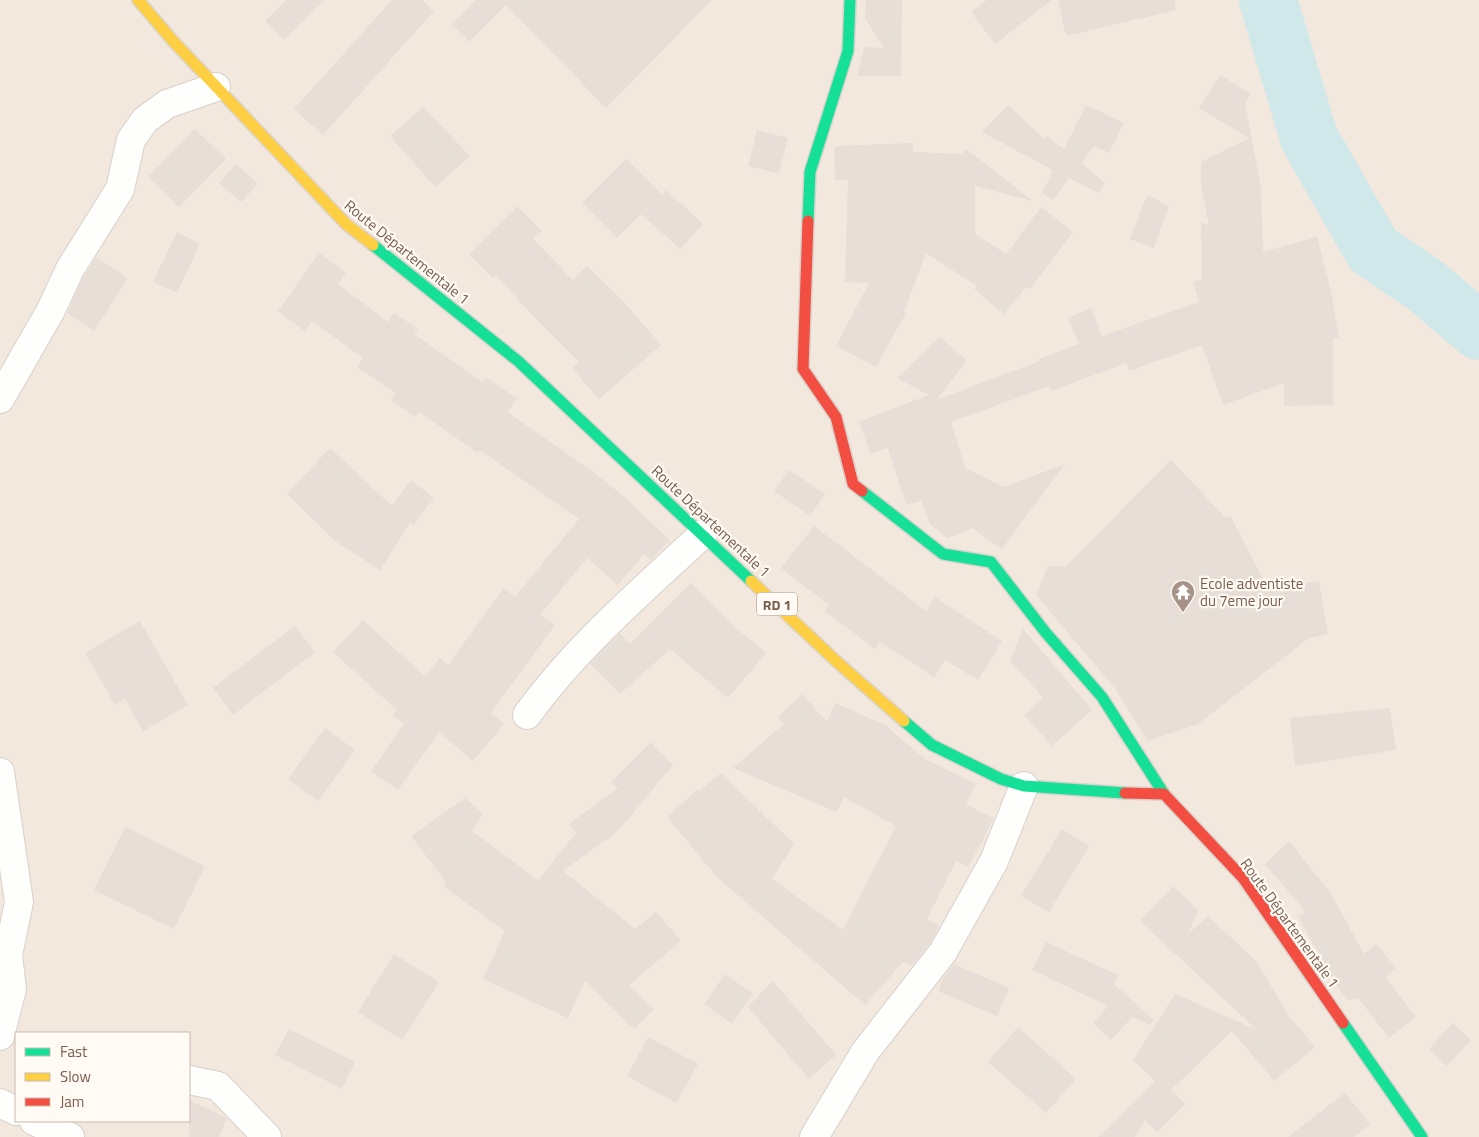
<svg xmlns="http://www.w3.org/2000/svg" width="1479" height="1137" font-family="'Titillium Web',sans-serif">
<rect width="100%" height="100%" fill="#f9f5f0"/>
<path fill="#f2e8de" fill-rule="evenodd" d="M0,0h1479v1137h-1479zM16,1033h173v88h-173z"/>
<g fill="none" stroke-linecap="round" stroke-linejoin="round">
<path stroke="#d0e8ea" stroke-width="58" d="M1268,0l41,138 64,112 53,36 53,45"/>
</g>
<path fill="#e6ded7" d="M286,0h39l-41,40 -19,-19z
M392,0h30l12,11 -111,124 -29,-26z
M476,0h236l-106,108 -100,-103 -37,37 -18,-18z
M866,0h36l-1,76h-44l7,-29 20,1 -19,-30z
M987,0h65l-57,44 -24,-32z
M1058,0h116l2,10 -110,26z
M1220,75l31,19 -6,9 16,85 2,64 54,-15 14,54 8,47 -6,1v66l-49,1v-23l-61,22 -21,-60 -73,26 -3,-8 -75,28 -2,-5 -98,36 14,46 39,19 61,-23 -63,85 -30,-21 -24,10 -18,-14 -9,-23 -15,4 -18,-57 -17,6 -12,-32 70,-27 -32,-17 43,-41 27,24 -31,39 104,-39 -1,-2 40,-15 -11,-26 23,-10 11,28 97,-34 -6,-20 9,-3 -1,-57 8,4 -8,-42v-22l48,-24 -50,-30z
M1008,105l37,35 2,-4 17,13 22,-44 38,18 -15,30 -15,-7 -13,17 24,20 -6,10 -30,-15 -16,22 -11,-7 11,-23 -71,-38z
M423,107l47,49 -35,31 -45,-51z
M195,129l31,30 -47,48 -31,-30z
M757,130l31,8 -9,35 -31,-7z
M913,143v9l48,2 5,-5 67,52 -58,-15v48l31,20 35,-47 32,25 -43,57 -4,-2 -22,27 -30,-25 3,-3 -51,-33 -22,59 2,1 -30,54 -40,-21 33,-63 -24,-1 3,-102h-13l-1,-31 1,-3z
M626,159l36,36 4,-5 37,34 -23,25 -39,-35 -24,24 -35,-35z
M236,164l22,20 -17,18 -22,-19z
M1147,195l22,11 -15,42 -24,-9z
M517,206l25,25 -9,8 40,41 14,-14 36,35 38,44 -62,54 -27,-31 7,-6 -43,-43 -40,-44 -3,3 -24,-24z
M177,232l23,12 -23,49 -24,-11z
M319,253l27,20 -8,11 50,38 6,-9 24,16 -4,5 68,48 4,-5 31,22 -10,13 85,59 40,32 -1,1 39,36 -19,20 -7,-6 -26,31 -31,-27 -47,57 15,10 -64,88 13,11 -31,37 -34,-29 -41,58 -27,-19 33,-47 -11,-9 4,-5 -64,-58 30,-32 62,56 15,-18 8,7 56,-77 11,9 64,-78 -99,-69 -2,3 -59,-41 -4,5 -24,-17 5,-7 -39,-26 6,-9 -51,-37 -7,10 -27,-20z
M96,257l32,21 -34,53 -27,-18 16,-35z
M330,448l62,58 19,-26 23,18 -21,28 -3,-3 -30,47 -45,-29 -48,-47z
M1171,460l55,58 4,-3 39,76 50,-10 9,53 -19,4 -111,86 -50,17 -34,-54 -78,-92 12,-29h18z
M789,470l36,24 -15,22 -36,-25z
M814,526l112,85 9,-14 67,44 -24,39 -33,-20 -11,17 -54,-35 -5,7 -50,-38 4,-6 -48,-37z
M691,583l44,44 31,26 -38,45 -58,-49 -50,45 -30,-30 30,-31 10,11z
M140,621l48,84 -45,26 -18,-32 -10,6 -30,-52z
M295,626l20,26 -82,63 -20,-27z
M1023,629l69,81 -40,36 -28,-31 19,-18 -33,-36z
M802,694l25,28 8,-19 50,22 40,34 51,25 -10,20 28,15 -26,48 -12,-6 -29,58 12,6 -9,18 -18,23 -9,-4 -38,43 -148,-128 -50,-60 31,-28 1,2 22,-18 73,71 -22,35 71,51 53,-104 -52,-29 -7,15 -104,-44 51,-44 -6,-7z
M1390,708l6,42 -101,16 -5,-48z
M325,728l30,22 -37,51 -30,-22z
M651,742l22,23 -55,66 -55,40 72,58 21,-17 25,29 -52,44 25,24 -20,20 -49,-48 -17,37 -85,-39 22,-48 -62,-45 3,-4 -35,-46 54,-38 18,15 -11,18 66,49 38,-47 -7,-9 49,-36 -7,-6z
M125,827l80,39 -31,63 -80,-39z
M1062,829l27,17 -40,66 -28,-16z
M1289,841l42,53 33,60 12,-10 20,24 -11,9 31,40 -27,21 -30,-39 -11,1 -11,-13 -39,-71 8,-4 -41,-48z
M1173,886l25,24 -10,24 20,-18 48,45 33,55 26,31 -41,34 -42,-50 -61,59 14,14 -28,28 -12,-12 -10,17h-37l57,-56 -22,-21 42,-66 82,36 -117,-109z
M1046,942l72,33 -4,9 40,36 -4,5 -18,-8 -21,23 -18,-17 15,-17 -76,-36z
M394,954l45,28 -37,58 -44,-28z
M954,964l55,24 -12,28 -59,-25 6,-15z
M725,974l28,20 -21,30 -28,-20z
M773,981l63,74 -27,24 -61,-72z
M1453,1023l18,17 -24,26 -18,-17z
M1018,1027l58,52 -30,34 -58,-51z
M289,1029l66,33 -13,27 -67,-34z
M648,1037l50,27 -22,39 -49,-27z
M1345,1093l25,31 -16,13h-66z
M189,1100l38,18 -8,19h-30z"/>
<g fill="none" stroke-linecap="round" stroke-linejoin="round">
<g stroke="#d7d1cb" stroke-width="30">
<path id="street" d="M0,399l51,-89 19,-41 50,-80 11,-49 14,-20 22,-16 49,-17
M527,715c49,-68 115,-124 176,-181
M0,772l19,130 -11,53 4,34 -12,47
M189,1080l29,6 49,51
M0,1103l16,8
M34,1121l36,16
M814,1137l51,-85 78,-100 51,-91 30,-75"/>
</g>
<g stroke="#d9d2cb" stroke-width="14">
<path id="fast" d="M808,221l2,-49 38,-121 2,-51
M373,245l145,116 233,220
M862,491l81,63 48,8 55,71 56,64 62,97
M904,721l28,24 69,34 23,7 101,7
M1343,1023l79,114"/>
</g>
<g stroke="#d9d2cb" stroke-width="14">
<path id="slow" d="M138,0l35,41 173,183 27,21
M751,581l85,80 68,60"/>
</g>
<g stroke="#d9d2cb" stroke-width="14">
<path id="jam" d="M808,221l-5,148 33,48 17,67 9,7
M1125,793l39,1 79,84 100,145"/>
</g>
<use href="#street" stroke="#fefefd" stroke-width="28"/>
<use href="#fast" stroke="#16e098" stroke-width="11"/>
<use href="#slow" stroke="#ffcf43" stroke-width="11"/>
<use href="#jam" stroke="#f24e42" stroke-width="11"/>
</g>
<defs>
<g id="temple-pin" transform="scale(1.25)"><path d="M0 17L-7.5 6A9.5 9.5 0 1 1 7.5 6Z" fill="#a69286" stroke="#fffaf3"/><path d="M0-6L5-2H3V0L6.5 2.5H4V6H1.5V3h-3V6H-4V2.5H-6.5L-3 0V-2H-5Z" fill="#fff"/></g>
</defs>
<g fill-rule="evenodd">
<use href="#temple-pin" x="1183" y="592"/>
</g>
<g text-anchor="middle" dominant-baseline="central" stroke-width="4.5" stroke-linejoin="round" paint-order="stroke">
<rect fill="#fffaf3" stroke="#a28b7f" stroke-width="1" x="757" y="592.5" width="40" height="23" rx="4"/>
<g font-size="14" font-weight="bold" fill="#7a5c4d">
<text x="777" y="604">RD 1</text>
</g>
<g font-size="15" fill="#7a5c4d" stroke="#fffaf3">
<text transform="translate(407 252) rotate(39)">Route Départementale 1</text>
<text transform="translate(711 521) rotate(43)">Route Départementale 1</text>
<text transform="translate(1290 923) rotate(54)">Route Départementale 1</text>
</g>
<g font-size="15" fill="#7a5c4d" stroke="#fffaf3" text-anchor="start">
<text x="1200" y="583">Ecole adventiste<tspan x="1200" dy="17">du 7eme jour</tspan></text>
</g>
</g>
<rect x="15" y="1032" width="175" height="90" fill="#fffaf3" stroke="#cabbb1"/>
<rect x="25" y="1048" width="25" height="8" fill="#16e098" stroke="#cabbb1"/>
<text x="60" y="1057" font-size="15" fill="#7a5c4d">Fast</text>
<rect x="25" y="1073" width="25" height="8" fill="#ffcf43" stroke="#cabbb1"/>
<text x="60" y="1082" font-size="15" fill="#7a5c4d">Slow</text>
<rect x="25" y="1098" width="25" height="8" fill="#f24e42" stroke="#cabbb1"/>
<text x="60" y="1107" font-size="15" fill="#7a5c4d">Jam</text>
</svg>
